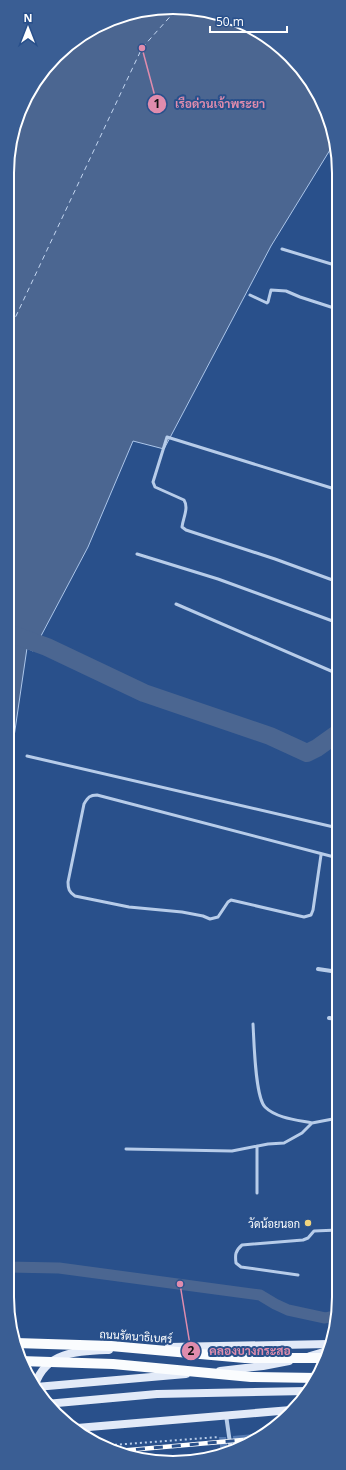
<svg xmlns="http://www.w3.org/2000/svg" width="346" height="1470" font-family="'Open Sans',Sarabun,sans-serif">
<rect width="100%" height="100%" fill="#29508b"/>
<path fill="#4b6691" stroke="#acc6ea" d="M195,8l52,16 44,32 31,44 14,45h-3l-62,101 -107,203 -31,-8 -45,106 -55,104 -6,-3 -19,130v-627l21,-61 43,-49 58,-28z"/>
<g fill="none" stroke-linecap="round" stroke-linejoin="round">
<path stroke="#4b6691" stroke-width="11" d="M7,1267l52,1 201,27 15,9 13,6 37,8 13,-3"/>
<path stroke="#4b6691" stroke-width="18" d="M14,635l33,12 97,46 126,43 37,17 10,-5 21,-15"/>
<path stroke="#c3d6f1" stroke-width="1" stroke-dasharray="5 4" stroke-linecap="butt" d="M8,333l134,-285 34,-38"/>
</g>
<path fill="#567bb3" d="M264,1433v1l-30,14 -1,-12z
M219,1437h7l2,14 -7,4z"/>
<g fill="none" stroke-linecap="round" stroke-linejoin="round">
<path stroke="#b7cce9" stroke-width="2" stroke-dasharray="2 3" stroke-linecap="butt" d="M100,1446l119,-9"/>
<path stroke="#b7cce9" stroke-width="3" d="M282,249l56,17
M250,295l17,8 1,-1 3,-12 15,1 14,6 37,12 -2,15 3,3
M338,309v-9
M137,554l81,25 120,44
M338,582l-63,-23 -89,-29 -4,-3c1,-9 7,-19 2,-27l-29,-13 -2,-5 14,-45 171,53
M176,604l162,70
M27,756l311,72
M321,855l-8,55 -2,5 -7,2 -73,-17 -3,2 -10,15 -8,2 -7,-3 -21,-4 -53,-5 -54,-11c-6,-4 -7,-7 -7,-14l16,-78c4,-7 6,-9 13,-9l241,63
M253,1024c1,16 2,73 12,83 11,11 32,13 47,16
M126,1149l106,2 36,-7 16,-1 18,-10 10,-10 26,-5
M257,1193v-47
M298,1275l-57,-8 -5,-4c-1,-8 -1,-12 6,-18l61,-5 5,-2 6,-7 24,-1"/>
<path stroke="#b7cce9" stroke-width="4" d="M318,969l20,3
M329,1018l9,1
M226,1415l5,35"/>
<path stroke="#e2eaf8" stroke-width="8" d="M169,1347l160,-3
M310,1356l17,-5
M220,1371l43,-5 26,-5
M35,1385c11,-34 44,-34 74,-35
M36,1387l150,-13
M46,1404l111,-10 150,-3
M77,1428l214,-18"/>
<path stroke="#fafcfe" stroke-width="10" d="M16,1343l95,3 134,12h79
M20,1361l93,3 138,13 66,1"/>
<g stroke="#fff" stroke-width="4.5">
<path id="rail" d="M118,1451l136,-12"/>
</g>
<use href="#rail" stroke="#29508b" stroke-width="3" stroke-dasharray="9" stroke-linecap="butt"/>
</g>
<circle fill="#f1d47e" stroke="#29508b" stroke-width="1.5" cx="308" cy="1223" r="4"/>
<g text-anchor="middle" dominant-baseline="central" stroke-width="4" stroke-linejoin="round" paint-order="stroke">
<g font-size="11" fill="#fff" stroke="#29508b" text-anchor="end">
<text x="300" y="1223">วัดน้อยนอก</text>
</g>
<g font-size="11" fill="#fff" stroke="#29508b">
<text transform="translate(136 1336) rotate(4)">ถนนรัตนาธิเบศร์</text>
</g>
</g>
<path d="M0 0H346V1470H0ZM173 14H173A159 159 0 0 1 332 173V1297A159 159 0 0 1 173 1456H173A159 159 0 0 1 14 1297V173A159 159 0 0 1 173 14Z" fill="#3a5e94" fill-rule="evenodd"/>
<path fill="none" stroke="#fff" stroke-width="2" d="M173 14H173A159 159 0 0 1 332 173V1297A159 159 0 0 1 173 1456H173A159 159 0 0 1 14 1297V173A159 159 0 0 1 173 14Z"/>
<path fill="none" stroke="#e08cad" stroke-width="1.5" d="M142 48L157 104M180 1284L191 1351"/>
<g fill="#e08cad" stroke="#29508b" stroke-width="1.5">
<circle cx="142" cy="48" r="4"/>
<circle cx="180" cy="1284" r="4"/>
<circle cx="157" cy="104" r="10"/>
<circle cx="191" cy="1351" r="10"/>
</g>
<g font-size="12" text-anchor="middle" font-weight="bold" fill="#111">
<text x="157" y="108">1</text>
<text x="191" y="1355">2</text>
</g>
<g font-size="12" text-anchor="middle" font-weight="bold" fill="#e08cad" stroke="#29508b" stroke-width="4" stroke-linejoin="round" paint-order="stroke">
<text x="220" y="108">เรือด่วนเจ้าพระยา</text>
<text x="250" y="1355">คลองบางกระสอ</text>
</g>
<g transform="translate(28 28)" stroke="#29508b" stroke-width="3" paint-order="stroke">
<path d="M0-3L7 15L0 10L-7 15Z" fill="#ffffff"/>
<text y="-6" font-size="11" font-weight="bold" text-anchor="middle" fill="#ffffff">N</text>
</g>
<path d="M210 26v6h77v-6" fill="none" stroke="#ffffff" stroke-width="2"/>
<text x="216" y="26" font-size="12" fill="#ffffff" stroke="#29508b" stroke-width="3" paint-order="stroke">50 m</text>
</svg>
